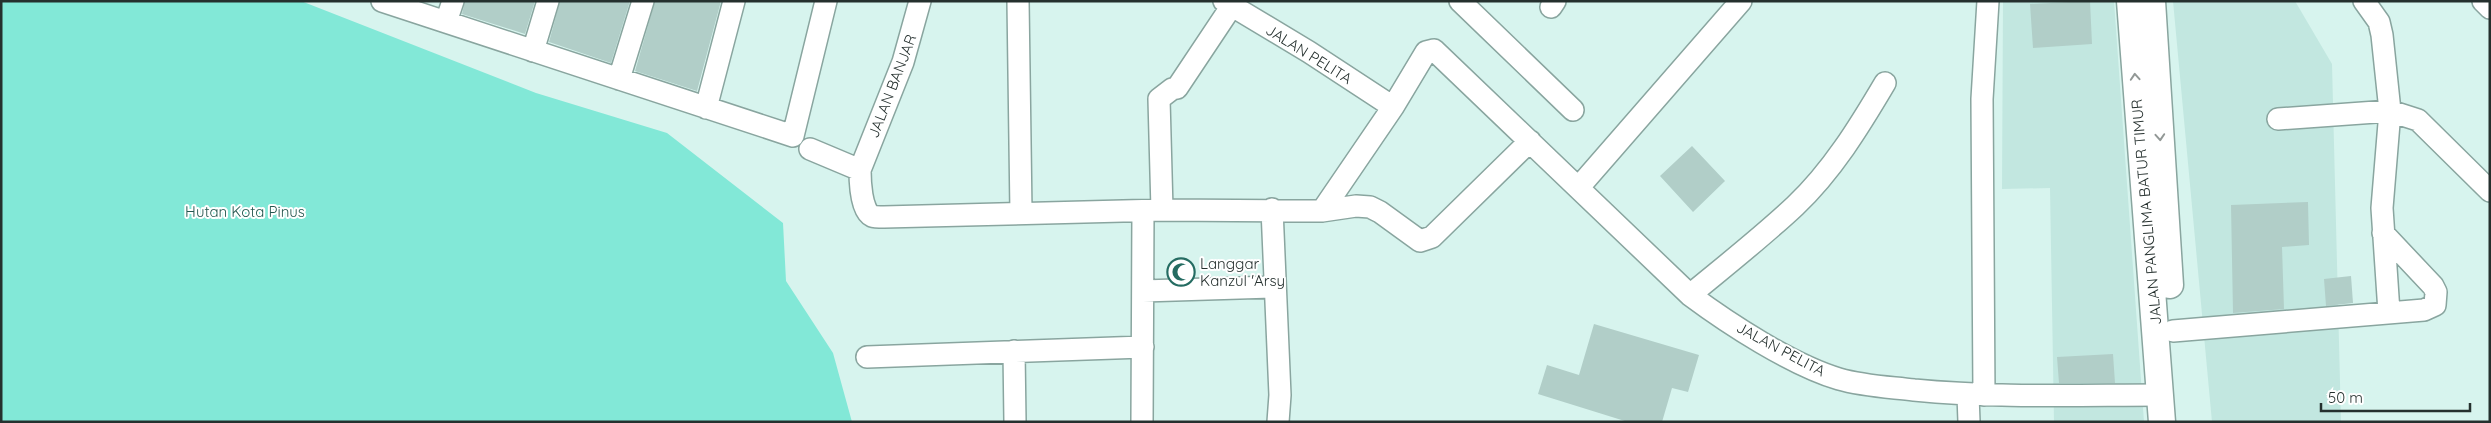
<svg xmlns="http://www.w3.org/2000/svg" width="2491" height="423" font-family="Quicksand,sans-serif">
<rect width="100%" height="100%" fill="#d7f4ee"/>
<path fill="#c2e7e0" d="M2003,1h111l30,421h-90l-4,-234 -48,1z
M2173,1h122l37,63 9,358h-129z"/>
<path fill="#82e8d7" d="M1,1h300l235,92 131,40 116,90 3,58 47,72 19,69h-851z"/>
<path fill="#b1cec8" d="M465,1h70l-10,33 -63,-20z
M560,1h70l-19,62 -62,-21z
M655,1h66l-24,90 -62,-20z
M2090,1l2,43 -59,4 -3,-44z
M1692,146l33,35 -32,31 -33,-36z
M2308,202l1,43 -27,2 2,62 -51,4 -2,-108z
M2351,276l2,27 -27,3 -2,-27z
M1594,324l105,31 -11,37 -16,-4 -10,34h-34l-90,-28 9,-29 32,10z
M2113,354l2,29h-56l-2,-26z"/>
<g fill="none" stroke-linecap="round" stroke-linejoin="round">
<g stroke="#89a59f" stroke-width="24">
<path id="minor" d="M382,1l411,135 33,-135
M920,1l-17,61 -43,108c0,10 1,41 12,46 3,1 9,1 12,1l278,-7 160,1 34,-5 14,1 10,5 40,29 12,-4 98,-96
M1018,1l3,212
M1224,1l85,51 84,55
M1460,1l113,109
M2483,1l7,7
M1551,7l4,-6
M446,22l7,-21
M533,51l15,-50
M619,79l24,-78
M706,108l28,-107
M2278,119l112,-8 -8,-76 -3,-13 -15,-21
M810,149l50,21
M1579,187l162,-186
M1272,209l8,186 -2,27
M1162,210l-3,-111 13,-10 5,-1 58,-87
M1322,211l71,-104 33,-55 8,-2 256,245c39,29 102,70 149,84 24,7 50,8 75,11 82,8 164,5 247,5
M1143,291l132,-4
M1690,295c35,-29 72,-58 105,-89 37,-35 64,-79 90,-123
M2389,312l-7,-104 8,-97 28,9 72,71
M2173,331l251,-21 11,-5 1,-13 -3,-6 -50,-53
M1014,351l1,71
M867,357l276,-10
M1968,395l1,27
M1984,395l-2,-296 6,-98
M1142,422l1,-211"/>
</g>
<g stroke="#89a59f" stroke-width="29">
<path id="major" d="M2130,1l32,421
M2152,1l18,284"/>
</g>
<use href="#minor" stroke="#fff" stroke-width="21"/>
<use href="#major" stroke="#fff" stroke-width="26"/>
</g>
<defs><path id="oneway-chevron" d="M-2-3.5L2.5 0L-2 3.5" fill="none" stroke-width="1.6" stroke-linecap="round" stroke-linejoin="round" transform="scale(1.25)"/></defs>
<g stroke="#929896">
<use href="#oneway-chevron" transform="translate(2135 77) rotate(-94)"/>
<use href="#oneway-chevron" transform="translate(2160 137) rotate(86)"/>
</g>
<defs>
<g id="mosque-ring" transform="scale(1.4375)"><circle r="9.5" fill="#fff" stroke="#256c62" stroke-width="1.5"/><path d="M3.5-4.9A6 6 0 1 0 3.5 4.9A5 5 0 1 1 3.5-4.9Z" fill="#256c62"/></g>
</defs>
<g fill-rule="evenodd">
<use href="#mosque-ring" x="1181" y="272"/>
</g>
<g text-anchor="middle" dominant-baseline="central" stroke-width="4" stroke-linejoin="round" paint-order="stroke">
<g font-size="15" fill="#25302e" stroke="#fff">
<text transform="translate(1309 54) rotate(32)">JALAN PELITA</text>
<text transform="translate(892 86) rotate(-69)">JALAN BANJAR</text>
<text transform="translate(2146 212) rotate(-95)">JALAN PANGLIMA BATUR TIMUR</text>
<text transform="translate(1781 349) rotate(28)">JALAN PELITA</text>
</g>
<g font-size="15" fill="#25574f" stroke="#fff">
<text x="245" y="211">Hutan Kota Pinus</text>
</g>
<g font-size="15" fill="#25302e" stroke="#fff" text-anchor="start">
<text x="1200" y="263">Langgar<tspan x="1200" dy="17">Kanzul 'Arsy</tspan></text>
</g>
</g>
<rect width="2491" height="423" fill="none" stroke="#25302e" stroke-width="5"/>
<path d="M2321 403v8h149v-8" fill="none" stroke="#25302e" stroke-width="2.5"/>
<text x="2328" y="403" font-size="15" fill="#25302e" stroke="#ffffff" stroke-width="4" paint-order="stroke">50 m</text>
</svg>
